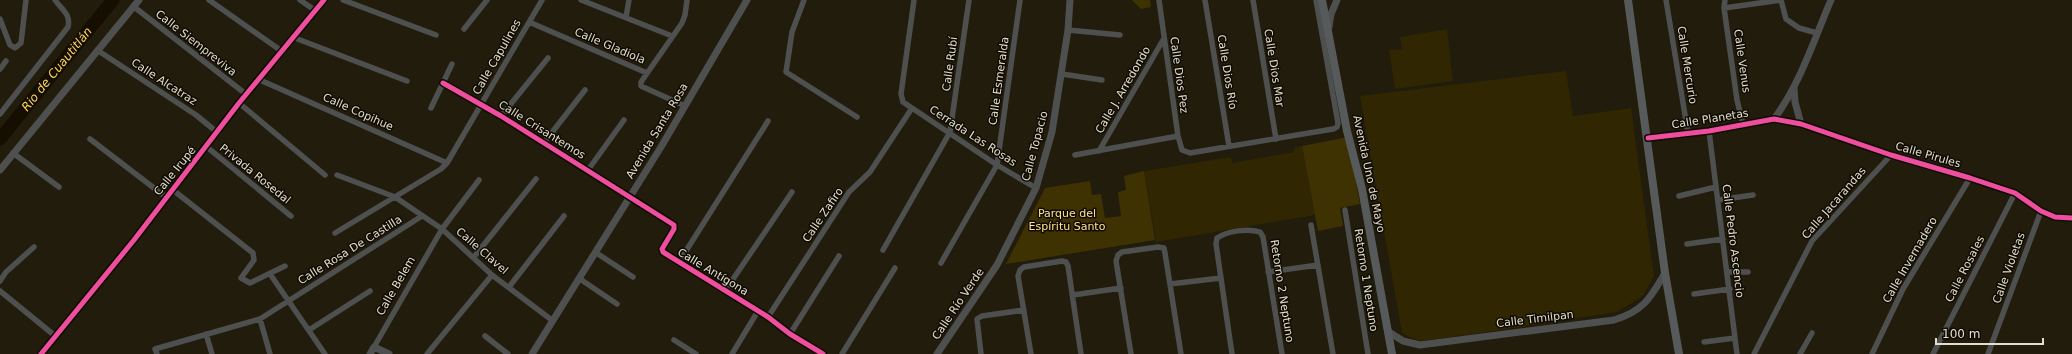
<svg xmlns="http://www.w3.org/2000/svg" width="2072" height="354" font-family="'DejaVu Sans',sans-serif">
<rect width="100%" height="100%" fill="#211c0c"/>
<path fill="#302602" d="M1447,29l6,52 -58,8 -6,-39 13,-1 -2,-12z
M1566,71l7,45 58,-8 23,168 -11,20 -26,16 -144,22 -52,7 -10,-3 -9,-5 -42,-237z
M1302,146l13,69 -159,27 -12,-71 87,-14 1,6 62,-11v-4z"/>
<path fill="#3e3202" d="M1132,0h18l1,7 -10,2z
M1348,137l12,67 -20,4 3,18 -25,5 -16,-85z
M1144,171l11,69 -149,24 39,-76 45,-7 2,14 9,-1 4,24 16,-2 -3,-24 8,-2 -2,-14z"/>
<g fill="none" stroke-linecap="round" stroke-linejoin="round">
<path stroke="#160e01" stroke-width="13" id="s1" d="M0,139l113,-139"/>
<path stroke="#4e5050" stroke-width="5.5" d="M209,0l74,52
M300,0l16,11
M343,0l93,35
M581,0l91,36
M804,0l-12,32 -6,40 71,45
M914,0l-13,94 2,8 94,63 39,23
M1159,0l19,136 4,14 8,3 143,-24 4,-2 1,-4 -22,-123
M1205,0l24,146
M1253,0l23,139
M1666,0l22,133
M1725,0l-1,8 13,92 6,24
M1781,0l5,19 13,9 18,5
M133,6l114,89
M1724,8l57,-8
M626,17l3,-17
M0,19l10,26 5,3 6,-5 5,-43
M529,22l118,51
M464,29l23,-29
M1068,30l52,5
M295,38l112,43
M97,50l99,65 22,18
M0,69l6,-8
M1062,74l40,6
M260,80l187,83
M443,83l58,33 173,109v4l-12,20 1,3 105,65 22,17 33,20
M239,103l86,72
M685,106l-44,-20v-4l41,-59 3,-8 2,-15
M431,108l21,-44
M0,114l68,-87c3,-13 -6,-17 -13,-27
M501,116l47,-58
M1709,131l28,223
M90,139l77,59
M543,144l42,-54
M207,147l84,69
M1099,151l64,-111
M13,153l46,34
M1075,155l103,-19
M588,170l36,-50
M337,175l58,22 47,32 50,46 61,46
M173,190l80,63 1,7 -13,18 9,5 35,-17
M1679,196l37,-9
M1718,200l35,-5
M1345,210l23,144
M1311,225l22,129
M335,233l106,-64 6,-6 95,-163
M1687,244l36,-5
M883,250l67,-118 19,-132
M595,252l38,25
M474,257l62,-78
M679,262l89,-141
M941,263l56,-98 23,-165
M1268,272l50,-7
M1728,272h20
M270,274l55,80
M580,279l37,25
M0,281l6,-9 28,-25
M1170,284l51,-6
M509,287l55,-71
M0,291l54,44
M725,291l67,-99
M1694,294l36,-5
M1073,295l48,-7
M768,317l81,-125 21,-20 42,-64
M260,319l10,35
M309,330l61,-39
M206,334l6,20
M790,334l49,-78
M485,336l23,18
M674,340l22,14
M1704,342l31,-4
M374,347l68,-118 37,-49
M41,354l93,-114 105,-137 85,-103
M157,354l-2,-5 105,-30 162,-103
M427,354l65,-79
M732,354l26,-43
M842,354l53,-86
M981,354l-4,-35 5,-3 42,-6
M1031,354l-13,-78 2,-6 4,-3 38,-6 4,1 2,4 13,88
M1131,354l-15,-93 2,-6 4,-3 36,-5 6,1 1,5 16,101
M1232,354l-16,-110 1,-6c10,-7 31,-10 43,-6l3,5 19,117
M1754,354l58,-113 79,-86
M1800,354l12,-21
M1872,354l31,-65 67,-111
M1933,354l82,-161
M1988,354l53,-143"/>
<path stroke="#4e5050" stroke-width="7" d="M1329,27l2,-13 6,-14
M1794,88l1,14 6,22
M1774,119c26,-35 40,-79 57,-119
M1648,138l61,-7 65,-12 27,5 90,31 79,23 45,15 26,18 14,6 17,1
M0,170l139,-170
M1389,332l14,9 17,4 194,-25c29,-9 36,-21 51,-47
M370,354l4,-7 15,7
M532,354l129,-207 86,-147
M937,354l60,-89 39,-77 16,-56 16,-102 2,-30"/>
<path stroke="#575a5b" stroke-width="8" d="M1322,0l25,131 15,58 30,165
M1628,0l37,273 14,81"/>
<g stroke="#0f0b02" stroke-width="8">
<path id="cycleway" d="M443,83l58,33 173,109v4l-12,20 1,3 105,65 22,17 33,20
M1648,138l61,-7 65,-12 27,5 90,31 79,23 45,15 26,18 14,6 17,1
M41,354l93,-114 105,-137 85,-103"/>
</g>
<use href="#cycleway" stroke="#ef4d9e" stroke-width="5"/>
</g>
<g text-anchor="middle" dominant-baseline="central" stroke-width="3" stroke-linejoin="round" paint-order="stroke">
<g font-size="11" fill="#e3decd" stroke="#0f0b02">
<text transform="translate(196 43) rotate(38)">Calle Siempreviva</text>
<text transform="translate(610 46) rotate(23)">Calle Gladiola</text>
<text transform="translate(497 57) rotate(-60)">Calle Capulines</text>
<text transform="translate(1742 61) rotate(82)">Calle Venus</text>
<text transform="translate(950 64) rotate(-82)">Calle Rubí</text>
<text transform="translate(1687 65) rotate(81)">Calle Mercurio</text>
<text transform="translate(1274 68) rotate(81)">Calle Dios Mar</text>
<text transform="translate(1227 72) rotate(81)">Calle Dios Río</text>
<text transform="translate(1179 75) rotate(82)">Calle Dios Pez</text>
<text transform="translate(999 81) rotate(-82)">Calle Esmeralda</text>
<text transform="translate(164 82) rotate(33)">Calle Alcatraz</text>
<text transform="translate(1123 90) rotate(-60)">Calle J. Arredondo</text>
<text transform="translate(358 112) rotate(24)">Calle Copihue</text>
<text transform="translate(1710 119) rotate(-9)">Calle Planetas</text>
<text transform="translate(542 130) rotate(32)">Calle Crisantemos</text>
<text transform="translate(657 131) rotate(-59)">Avenida Santa Rosa</text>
<text transform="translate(973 136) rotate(33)">Cerrada Las Rosas</text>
<text transform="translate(1035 146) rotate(-75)">Calle Topacio</text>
<text transform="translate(1928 155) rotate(16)">Calle Pirules</text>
<text transform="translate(175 171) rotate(-51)">Calle Irupé</text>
<text transform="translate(255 174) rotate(39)">Privada Rosedal</text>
<text transform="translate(1369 174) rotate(78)">Avenida Uno de Mayo</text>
<text transform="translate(1834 203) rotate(-49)">Calle Jacarandas</text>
<text transform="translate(823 215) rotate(-56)">Calle Zafiro</text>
<text transform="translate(1733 241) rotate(83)">Calle Pedro Ascencio</text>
<text transform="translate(350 250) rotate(-32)">Calle Rosa De Castilla</text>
<text transform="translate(482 251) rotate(41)">Calle Clavel</text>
<text transform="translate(1910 260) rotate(-60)">Calle Invernadero</text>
<text transform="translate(2009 268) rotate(-70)">Calle Violetas</text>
<text transform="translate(1965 269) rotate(-63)">Calle Rosales</text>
<text transform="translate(713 272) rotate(31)">Calle Antígona</text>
<text transform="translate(1366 280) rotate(81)">Retorno 1 Neptuno</text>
<text transform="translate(396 286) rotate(-60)">Calle Belem</text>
<text transform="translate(1282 291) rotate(81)">Retorno 2 Neptuno</text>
<text transform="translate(958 304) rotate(-56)">Calle Río Verde</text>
<text transform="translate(1535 319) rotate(-7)">Calle Timilpan</text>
</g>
<g font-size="11" fill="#fee289" stroke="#0f0b02">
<text x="1067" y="213">Parque del<tspan x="1067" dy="13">Espíritu Santo</tspan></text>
</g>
<g font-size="12" font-style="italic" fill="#f9d660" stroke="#0f0b02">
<text stroke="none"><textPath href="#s1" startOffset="90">Rio de Cuautitlán</textPath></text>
</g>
</g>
<path d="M1936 338v6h107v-6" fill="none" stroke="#e3decd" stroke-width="2"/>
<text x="1942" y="338" font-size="12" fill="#e3decd" stroke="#0f0b02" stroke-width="3" paint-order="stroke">100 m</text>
</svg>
